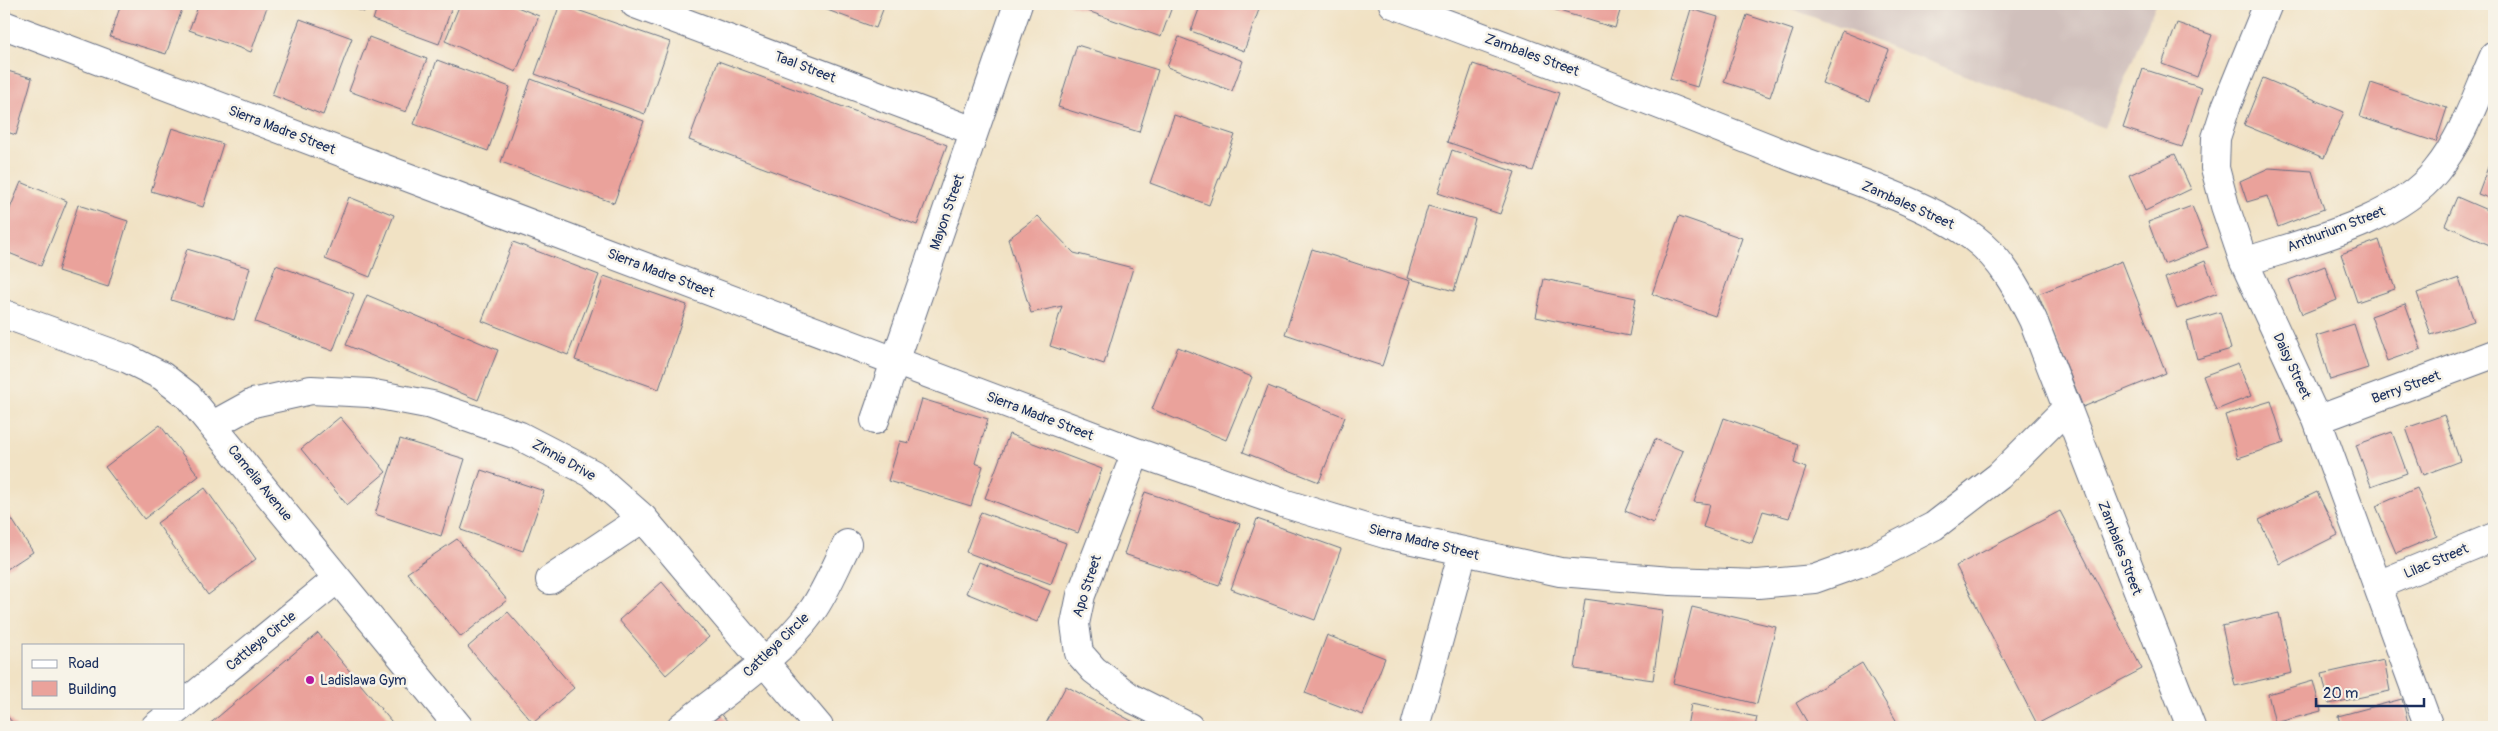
<svg xmlns="http://www.w3.org/2000/svg" width="2498" height="731" font-family="Pangolin,sans-serif">
<rect width="100%" height="100%" fill="#f7f3e8"/>
<filter id="ink" filterUnits="userSpaceOnUse"><feTurbulence type="fractalNoise" baseFrequency=".02" numOctaves="2"/><feDisplacementMap in="SourceGraphic" scale="10" xChannelSelector="R" yChannelSelector="G"/><feConvolveMatrix kernelMatrix="1 2 1 2 8 2 1 2 1" color-interpolation-filters="sRGB"/></filter>
<filter id="wash" filterUnits="userSpaceOnUse"><feTurbulence type="fractalNoise" baseFrequency=".0096" numOctaves="4" result="noise"/><feDisplacementMap in="SourceGraphic" scale="20" xChannelSelector="R" yChannelSelector="G"/><feGaussianBlur stdDeviation="1.12" result="paint"/><feColorMatrix in="noise" values="0 0 0 0 0 0 0 0 0 0 0 0 0 0 0 0 0 1.4 0 .05"/><feComposite in="paint" operator="in"/></filter>
<g filter="url(#wash)">
<rect width="100%" height="100%" fill="#f1e2c4"/>
<path fill="#d0c0bc" d="M1779,4h377l-52,124z"/>
<g id="blocks">
<path fill="#eaa29b" d="M121,4h63l-18,50 -56,-17z
M199,4h69l-17,48 -62,-22z
M342,4h25l-3,8z
M378,4h75l-14,40 -66,-24z
M460,4h50l29,12 -23,56 -71,-31z
M560,4l110,38 -25,72 -110,-40z
M811,4h74l-9,24z
M1068,4h105l-12,33z
M1201,4h60l-17,47 -53,-20z
M1547,4h75l-7,24 -69,-21z
M1691,9l27,8 -21,70 -27,-8z
M1747,15l46,15 -23,67 -46,-15z
M300,19l52,19 -29,77 -51,-20z
M2177,23l35,12 -15,42 -35,-13z
M1842,31l47,19 -20,51 -47,-18z
M369,37l58,22 -21,53 -57,-21z
M1179,37l64,24 -11,30 -65,-24z
M1077,45l81,25 -19,62 -81,-25z
M437,60l73,27 -22,64 -74,-27z
M718,61l229,84 -30,80 -228,-85z
M1473,64l86,29 -26,78 -86,-29z
M2143,69l59,19 -20,59 -59,-19z
M4,70l28,8 -16,57 -12,-4z
M2263,78l81,34 -20,46 -80,-33z
M531,79l113,42 -30,82 -113,-41z
M2371,83l76,25 -11,34 -76,-25z
M1174,115l61,20 -26,70 -59,-22z
M172,128l51,16 -20,63 -52,-16z
M1452,150l63,22 -15,42 -62,-21z
M2494,151v49l-16,-6z
M2175,154l16,35 -46,22 -16,-36z
M2269,168l43,3 12,38 -46,18 -11,-31 -20,6 -7,-21z
M21,182l46,19 -26,65 -37,-15v-28z
M349,197l45,18 -24,62 -45,-18z
M2457,197l37,16v34l-49,-22z
M78,205l50,16 -20,66 -50,-16z
M1428,206l47,13 -21,72 -47,-13z
M2192,206l16,41 -44,17 -16,-42z
M1038,216l36,37 59,15 -29,96 -54,-18 12,-40 -31,7 -23,-74z
M1679,216l63,22 -27,78 -63,-22z
M2379,240l16,49 -38,13 -16,-48z
M513,242l86,33 -31,80 -86,-34z
M187,249l63,19 -16,52 -63,-20z
M1312,249l98,32 -28,85 -97,-32z
M2122,261l44,112 -83,34 -45,-113z
M2205,261l12,32 -40,16 -12,-31z
M276,265l78,29 -21,57 -78,-29z
M2325,266l12,34 -35,14 -13,-34z
M604,276l83,29 -28,84 -84,-29z
M2459,278l15,43 -43,14 -14,-42z
M1544,279l92,19 -7,38 -93,-19z
M367,295l131,55 -20,50 -132,-55z
M2405,304l16,45 -34,12 -16,-45z
M2220,312l11,37 -34,10 -10,-37z
M2354,324l14,44 -38,12 -14,-44z
M1178,347l74,30 -26,63 -74,-31z
M2238,363l13,33 -35,14 -13,-34z
M1268,386l77,31 -26,65 -76,-30z
M922,399l66,20 -13,44 8,3 -12,40 -83,-25 12,-40 9,2z
M2271,401l13,42 -46,15 -13,-43z
M2444,415l16,46 -37,14 -17,-47z
M340,417l46,55 -39,33 -46,-56z
M1724,418l74,26 -4,19 12,5 -17,50 -26,-7 -11,32 -49,-16 7,-23 -16,-2z
M160,425l39,51 -55,43 -39,-52z
M2392,432l15,41 -36,13 -15,-41z
M1009,434l93,35 -24,64 -93,-35z
M400,439l65,20 -24,77 -66,-22z
M1655,439l28,12 -30,72 -28,-12z
M481,470l63,21 -21,60 -62,-21z
M205,488l51,71 -48,36 -51,-72z
M2417,488l20,48 -41,17 -20,-47z
M1145,492l95,32 -21,62 -95,-32z
M2317,492l21,43 -58,29 -21,-44z
M4,507l29,45 -29,19z
M2060,511l82,158 -105,55 -81,-158z
M981,512l85,31 -15,41 -85,-32z
M1257,519l84,30 -26,71 -84,-31z
M457,539l50,61 -46,37 -54,-64z
M979,562l71,29 -13,31 -71,-29z
M662,582l47,55 -43,38 -47,-55z
M1585,599l78,11 -10,70 -78,-11z
M1692,607l84,20 -19,77 -84,-21z
M508,612l66,76 -41,35 -65,-76z
M2279,613l13,60 -57,13 -13,-60z
M318,633l78,94h-190z
M1327,635l58,23 -22,57 -58,-22z
M2384,660l6,31 -61,13 -7,-30z
M1862,663l38,64h-90l-14,-24z
M2313,681l8,30 -46,12 -7,-29z
M1066,686l75,40 -1,1h-96z
M2402,699l7,27 -68,1 -3,-11z
M1691,704l66,13 -2,10h-68z
M719,711l13,16h-33z
M4,712l12,15h-12z"/>
</g>
</g>
<g filter="url(#ink)">
<use href="#blocks" fill-opacity="0" stroke="#666e82" stroke-width="1"/>
<g fill="none" stroke-linecap="round" stroke-linejoin="round">
<g stroke="#666e82" stroke-width="30">
<path id="minor" d="M635,4l339,127
M1393,4c134,49 266,100 399,153 55,21 136,46 182,81 28,21 44,52 59,82l158,407
M2268,4l-42,103 -10,31 -1,30 10,38 19,56 73,158 112,307
M4,25l1132,427 147,51 102,31 175,38 111,9 87,3 56,-5 56,-20 64,-33 65,-50 67,-67
M2244,262c60,-20 151,-39 192,-91 27,-33 41,-77 58,-115
M4,314l124,45 34,17 26,20 271,331
M875,420l143,-416
M2317,420l177,-66
M213,425l40,-22 58,-13 58,3 63,12 88,31 73,38 50,44 176,209
M1136,452l-55,143 -6,29 4,29 15,17 37,28 58,29
M550,580l93,-62
M2378,585l116,-48
M184,704l153,-125
M155,727l25,-20
M681,727c44,-35 97,-69 131,-116 14,-20 24,-45 35,-67
M1415,727l48,-176"/>
</g>
<use href="#minor" stroke="#fff" stroke-width="28"/>
</g>
</g>
<circle fill="#b5179e" stroke="#f7f3e8" stroke-width="2" cx="310" cy="680" r="5"/>
<g text-anchor="middle" dominant-baseline="central" stroke-width="5" stroke-linejoin="round" paint-order="stroke">
<g font-size="14" fill="#1b2f5e" stroke="#f7f3e8">
<text transform="translate(1532 55) rotate(20)">Zambales Street</text>
<text transform="translate(805 67) rotate(21)">Taal Street</text>
<text transform="translate(282 130) rotate(21)">Sierra Madre Street</text>
<text transform="translate(1908 205) rotate(24)">Zambales Street</text>
<text transform="translate(947 212) rotate(-71)">Mayon Street</text>
<text transform="translate(2336 229) rotate(-21)">Anthurium Street</text>
<text transform="translate(661 273) rotate(21)">Sierra Madre Street</text>
<text transform="translate(2292 366) rotate(65)">Daisy Street</text>
<text transform="translate(2406 387) rotate(-20)">Berry Street</text>
<text transform="translate(1040 416) rotate(21)">Sierra Madre Street</text>
<text transform="translate(564 460) rotate(29)">Zinnia Drive</text>
<text transform="translate(260 483) rotate(51)">Camelia Avenue</text>
<text transform="translate(1424 542) rotate(14)">Sierra Madre Street</text>
<text transform="translate(2120 548) rotate(69)">Zambales Street</text>
<text transform="translate(2436 561) rotate(-23)">Lilac Street</text>
<text transform="translate(1087 586) rotate(-72)">Apo Street</text>
<text transform="translate(261 641) rotate(-39)">Cattleya Circle</text>
<text transform="translate(776 645) rotate(-44)">Cattleya Circle</text>
</g>
<g font-size="14" fill="#1b2f5e" stroke="#f7f3e8" text-anchor="start">
<text x="320" y="680">Ladislawa Gym</text>
</g>
</g>
<rect width="2498" height="731" fill="none" stroke="#f7f3e8" stroke-width="20"/>
<rect x="22" y="644" width="162" height="65" fill="#f7f3e8" stroke="#9fa5b1"/>
<rect x="32" y="660" width="25" height="8" fill="#ffffff" stroke="#9fa5b1"/>
<text x="68" y="668" font-size="15" fill="#1b2f5e">Road</text>
<rect x="32" y="681" width="25" height="15" fill="#eaa29b" stroke="#9fa5b1"/>
<text x="68" y="694" font-size="15" fill="#1b2f5e">Building</text>
<path d="M2316 698v8h108v-8" fill="none" stroke="#1b2f5e" stroke-width="2.5"/>
<text x="2323" y="698" font-size="15" fill="#1b2f5e" stroke="#f7f3e8" stroke-width="4" paint-order="stroke">20 m</text>
</svg>
